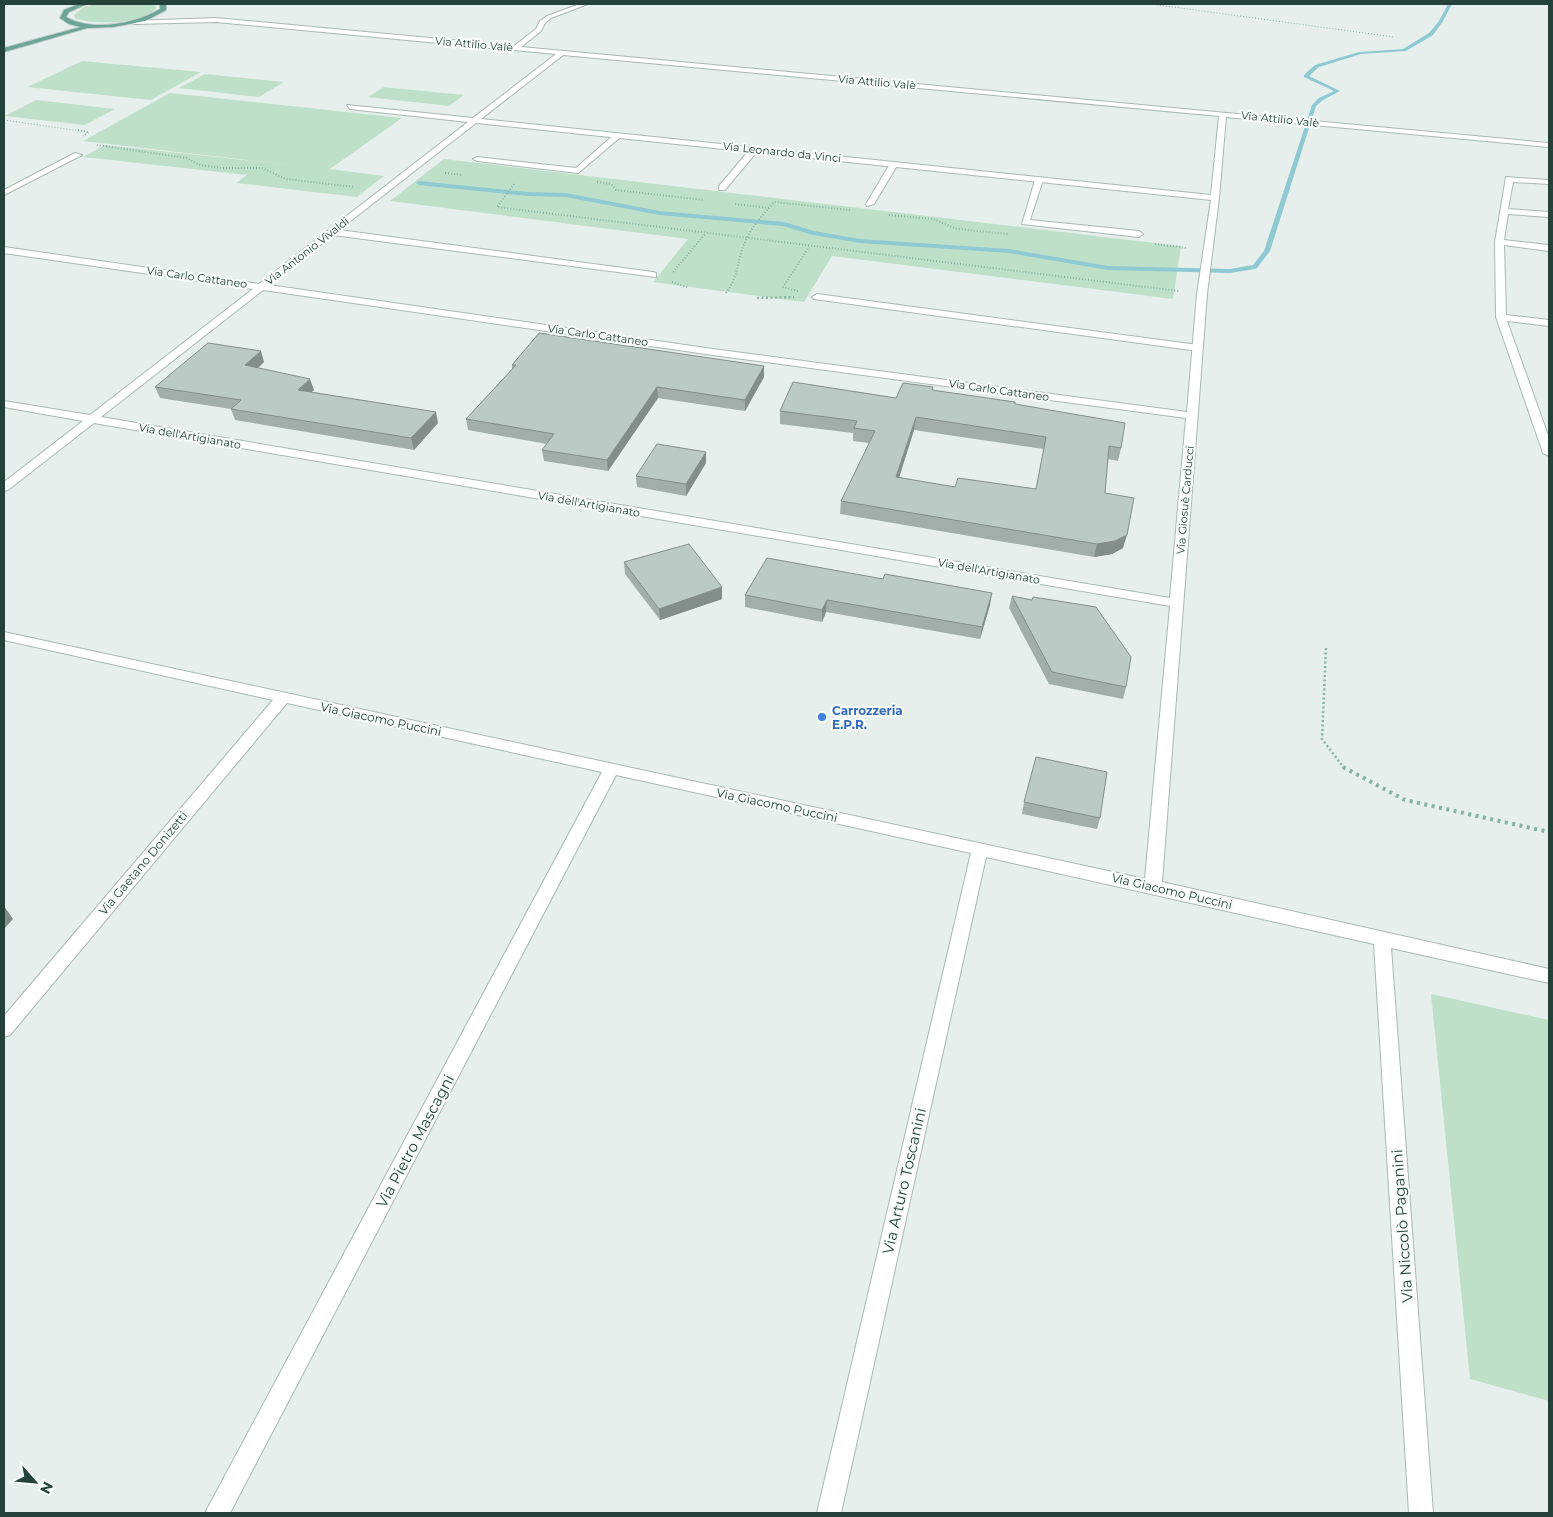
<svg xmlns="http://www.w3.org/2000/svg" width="1553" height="1517" font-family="Montserrat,sans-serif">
<rect width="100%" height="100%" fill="#e6efeb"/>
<path fill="#bfe0c8" d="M96,4h57l3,3c-8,18 -65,18 -81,11l-1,-3 10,-8z
M82,61l119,11 -50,28 -124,-13z
M205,74l79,8 -25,15 -80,-9z
M384,87l80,8 -15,11 -81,-9z
M170,93l232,25 -72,51 54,7 -27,21 -121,-14 11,-8 -164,-18 22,-12 195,21 -217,-25z
M36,100l79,9 -30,16 -80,-9z
M444,159l737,87 -8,53 -341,-43 -28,46 -151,-20 35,-43 -298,-38z
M1431,994l118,26v381l-79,-22z"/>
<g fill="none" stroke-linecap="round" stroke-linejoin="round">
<path fill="#8ec9d4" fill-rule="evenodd" d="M1448,4h4l-9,17 -10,14 -27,16 -45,3 -42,13 -10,9 31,15 -17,9 -7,6 -46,145 -13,17 -2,1 -25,4 -122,-3 -99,-17 -149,-10 -47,-8 -30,-9 -124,-11 -93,-18 -38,-1 -109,-11 -3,-2 3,-2 109,11 38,1 93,18 125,11 30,9 46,8 149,10 99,17 122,3 23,-4 11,-14 48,-146 7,-7 15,-7 -30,-14v-2l11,-10 44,-13 44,-3 26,-16 10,-12z"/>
<g stroke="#a8b8b2" stroke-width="2">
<path id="service" d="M616,133l7,2 -45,38 -101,-12 -4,-2 4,-2 99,11z
M752,147l7,2 -34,41h-6v-4z
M75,153l7,2 -78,40v-5z
M894,162l4,2 -24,40 -7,2 -1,-2 24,-40z
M1506,177l43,3v4l-36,-2 -5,27 41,3v5l-41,-3 -4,26 45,5v6l-45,-6 2,70 43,5v6l-42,-5 42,117v18l-6,-3 -47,-136 -1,-75z
M1039,178l4,2 -13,40 109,11 4,3 -4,3 -117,-13 13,-44z
M817,294l381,51 5,3 -5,3 -384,-52 -2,-2z"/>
</g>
<g stroke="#a8b8b2" stroke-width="2">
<path id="minor" d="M580,4h8l-37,14 -6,5 -4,8 -20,16 1028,96v4l-323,-30 -7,81 -12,96 -45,588 387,87v14l-158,-35 42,565h-24l-35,-569 -388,-87 -145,656h-24l154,-660 -355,-78 -386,738h-25l397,-741 -315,-69 -277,332 -6,2v-21l269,-316 -269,-60v-8l1141,247 25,-273 -1076,-183 -86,67 -4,1v-9l79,-61 -79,-14v-6l86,14 163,-126 -249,-36v-6l255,37 209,-162 -118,-13 -3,-4 126,13 83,-64 -340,-32 -82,2 -2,-3 84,-3 298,28 22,-17 4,-8 7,-5zM563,55l656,61 -8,79 -730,-76zM476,123l735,77 -14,94 -10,118 -467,-62 -451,-65 64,-50 323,42v-4l-3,-1 -314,-42zM263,290l457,66 466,62 -16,180 -1069,-181z"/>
</g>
<g stroke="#c2cac8" stroke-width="2">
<path id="primary" d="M79,4h8l-18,8 -3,5c26,15 69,7 94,-8v-5h6v6l-21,11 -32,6 -26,1 -83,24v-4l77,-21 -12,-3 -9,-6 4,-8z"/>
</g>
<path stroke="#86b3a5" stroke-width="1" stroke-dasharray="1 2" stroke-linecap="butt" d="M1151,4l243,33
M4,120l83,12"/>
<path stroke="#86b3a5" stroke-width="2" stroke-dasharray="1 2" stroke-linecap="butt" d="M78,130l11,2 -6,4
M97,145l90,13 12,7 22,3h41l24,11 69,8
M445,173l18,2
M597,182l14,2 5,6 88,10
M514,184l-17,23 682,84
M735,204l34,4
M889,215l44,4 24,10 51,5
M1155,244l31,4
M673,272l32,-38
M672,282l17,6
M798,291l-15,-4 26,-40
M726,293c13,-17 10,-30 18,-48 6,-17 19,-30 30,-43l76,8"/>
<path stroke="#86b3a5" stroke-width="2.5" stroke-dasharray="2 2.5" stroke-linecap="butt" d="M757,298l37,-1
M1326,648l-4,91 22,29"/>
<path stroke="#86b3a5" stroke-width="4" stroke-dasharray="3 4.5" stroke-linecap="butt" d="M1343,767l62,33 144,32"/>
<use href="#service" fill="#fff" fill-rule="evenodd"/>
<use href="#minor" fill="#fff" fill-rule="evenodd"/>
<use href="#primary" fill="#6aa596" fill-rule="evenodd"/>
</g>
<path fill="#a1aea9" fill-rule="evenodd" d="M264,362l-6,6 56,22 -3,2 127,31 -24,27 -179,-30 -4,-11 -71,-11 -5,-11z
M512,365l252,12 -19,34 -87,-13 -50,73 -64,-10 -2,-11 5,-6 -79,-14 -2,-11 46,-50z
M933,390l82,14 106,44 -3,13 -10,-2 -3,34 18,55 -11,6 -18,3 -254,-43 1,-13 28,-58 -16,-2v-8l-73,-9v-13l116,-13zM914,430l130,19 -8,40 -81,-2 -56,-9z
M706,452v11l-20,33 -49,-9 -1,-11z
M624,562l98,37 -62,21 -35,-46z
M745,595l245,10 -10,34 -154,-27 -4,10 -77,-15z
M1012,596l114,91 -3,12 -74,-15 -40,-76z
M1024,802l76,16 -3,11 -75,-15z"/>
<path fill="#838d89" d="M261,351l3,11 -15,14 -4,-11z
M764,366v11l-19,34v-11z
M310,379l4,11 -13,11 -3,-11z
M657,387l1,11 -50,73 -1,-11z
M436,412l2,11 -24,27 -3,-12z
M916,417l-2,13 -19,60 1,-13z
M706,452v11l-20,33v-12z
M1127,535l-4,13 -11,6 -18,3 3,-13z
M722,587v12l-62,21 -1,-11z
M992,593l-2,12 -10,34 2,-12z
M827,600l-1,12 -4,10v-12z
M4,906l9,13 -9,10z"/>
<path fill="#bbcac4" stroke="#838d89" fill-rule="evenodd" d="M539,333l225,33 -19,34 -88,-13 -50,73 -65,-10 12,-16 -88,-15 50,-54h-4z
M208,343l53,8 -16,14 65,14 -12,11 138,22 -25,26 -180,-29 10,-9 -86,-13z
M793,382l103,16 7,-15 30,4 -1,3 83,12v2l110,19 -4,25 -12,-2 -4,47 29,5 -7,37 -12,6 -18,3 -256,-43 34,-70 -21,-3 3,-7 -77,-10zM916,417l130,20 -10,52 -78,-11 -3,9 -59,-10z
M657,444l49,8 -20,32 -50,-8z
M689,544l33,43 -63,22 -35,-47z
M767,558l116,21 2,-5 107,19 -10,34 -155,-27 -5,10 -77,-15z
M1012,596l20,4 1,-3 63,10 35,50 -5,30 -74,-15z
M1036,757l71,15 -7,46 -76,-16z"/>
<circle fill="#3f7fe0" stroke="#f7fbf9" stroke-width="2" cx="822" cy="717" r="5"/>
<g text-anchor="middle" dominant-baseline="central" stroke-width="4.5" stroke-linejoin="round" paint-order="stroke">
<g font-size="11" fill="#24423a" stroke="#f7fbf9">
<text transform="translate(474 44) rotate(5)">Via Attilio Valè</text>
<text transform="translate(877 82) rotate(5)">Via Attilio Valè</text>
<text transform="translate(1280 119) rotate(6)">Via Attilio Valè</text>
<text transform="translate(782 152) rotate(6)">Via Leonardo da Vinci</text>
<text transform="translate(307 251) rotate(-38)">Via Antonio Vivaldi</text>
<text transform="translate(197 277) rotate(8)">Via Carlo Cattaneo</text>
<text transform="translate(598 335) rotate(8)">Via Carlo Cattaneo</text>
<text transform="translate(999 390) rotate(8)">Via Carlo Cattaneo</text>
<text transform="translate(190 436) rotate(10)">Via dell'Artigianato</text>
<text transform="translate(1185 500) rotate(-85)">Via Giosuè Carducci</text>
<text transform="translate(589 504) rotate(10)">Via dell'Artigianato</text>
<text transform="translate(989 571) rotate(10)">Via dell'Artigianato</text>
</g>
<g font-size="12" font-weight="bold" fill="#366cbe" stroke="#f7fbf9" text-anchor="start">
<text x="832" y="710">Carrozzeria<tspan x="832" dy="14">E.P.R.</tspan></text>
</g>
<g font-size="12" fill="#24423a" stroke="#f7fbf9">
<text transform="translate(381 719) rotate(12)">Via Giacomo Puccini</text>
<text transform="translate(777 805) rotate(12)">Via Giacomo Puccini</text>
<text transform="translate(143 863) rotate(-50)">Via Gaetano Donizetti</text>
<text transform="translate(1172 891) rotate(13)">Via Giacomo Puccini</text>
</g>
<g font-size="15" fill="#24423a" stroke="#f7fbf9">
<text transform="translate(415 1141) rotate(-62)">Via Pietro Mascagni</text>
<text transform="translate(904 1181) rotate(-77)">Via Arturo Toscanini</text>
<text transform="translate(1402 1226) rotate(-94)">Via Niccolò Paganini</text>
</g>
</g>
<rect width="1553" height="1517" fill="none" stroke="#24423a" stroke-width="10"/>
<g transform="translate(35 1482) rotate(117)" stroke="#f7fbf9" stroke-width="4" paint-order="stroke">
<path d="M0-4L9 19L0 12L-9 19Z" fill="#24423a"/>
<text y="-8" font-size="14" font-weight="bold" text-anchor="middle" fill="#24423a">N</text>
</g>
</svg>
